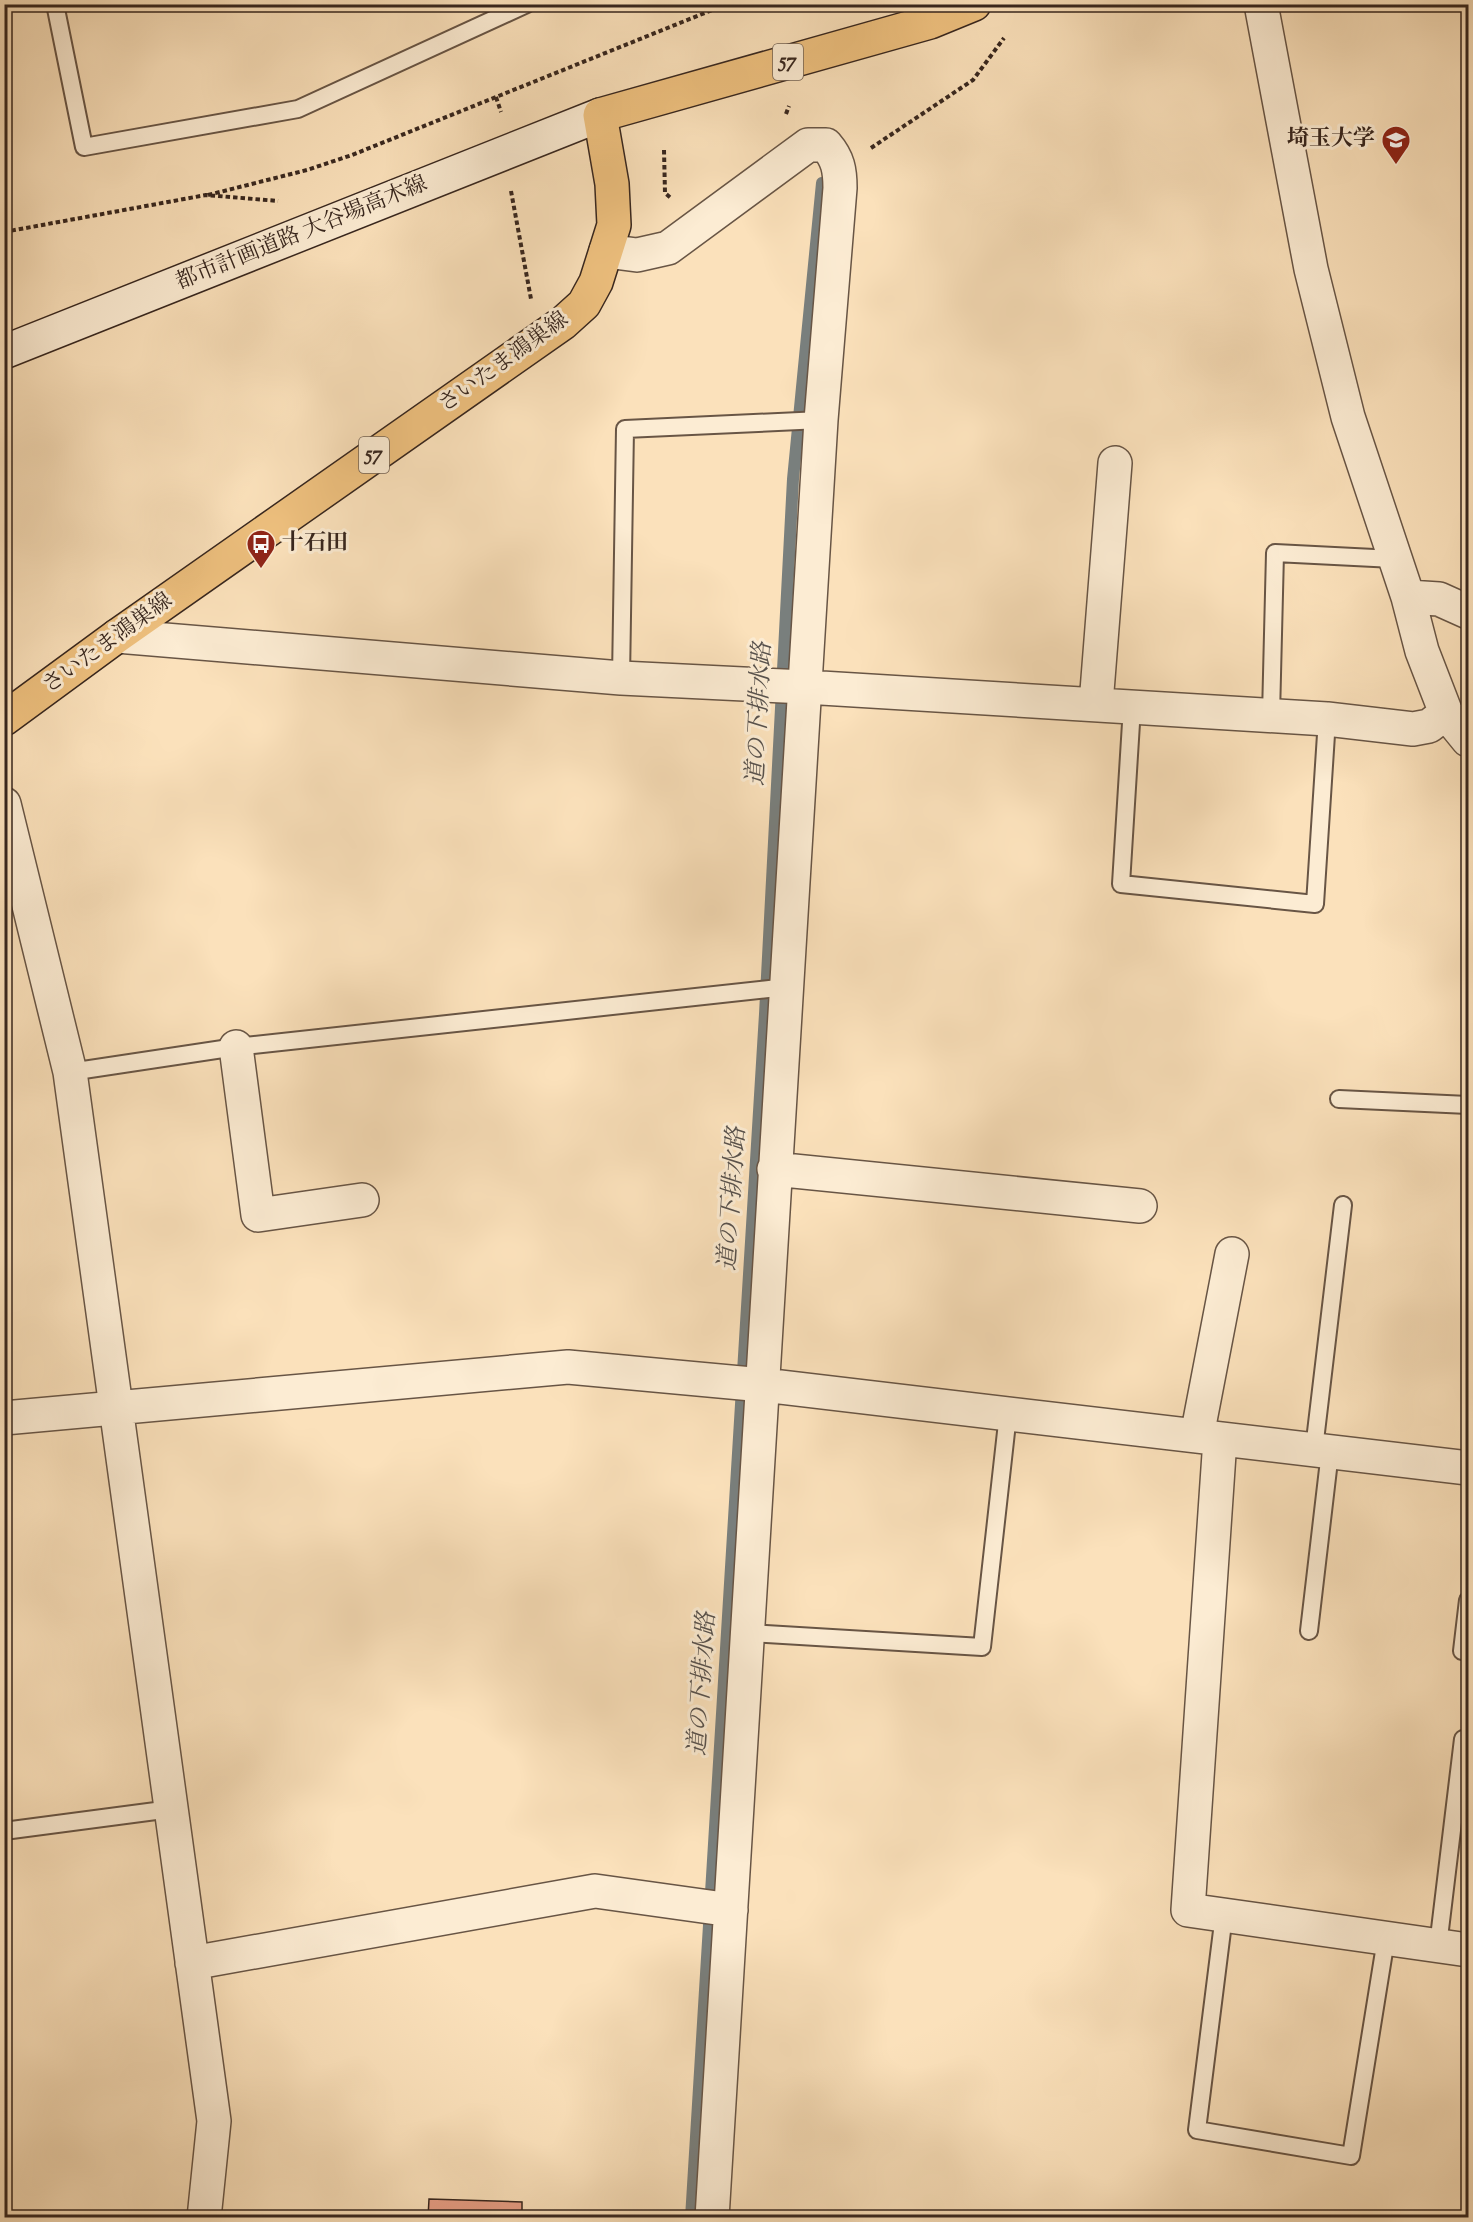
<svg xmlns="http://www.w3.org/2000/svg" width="1473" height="2222" font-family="'Sorts Mill Goudy','Noto Serif JP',serif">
<rect width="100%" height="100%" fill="#fbe1bb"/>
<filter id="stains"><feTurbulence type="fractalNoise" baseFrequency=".00333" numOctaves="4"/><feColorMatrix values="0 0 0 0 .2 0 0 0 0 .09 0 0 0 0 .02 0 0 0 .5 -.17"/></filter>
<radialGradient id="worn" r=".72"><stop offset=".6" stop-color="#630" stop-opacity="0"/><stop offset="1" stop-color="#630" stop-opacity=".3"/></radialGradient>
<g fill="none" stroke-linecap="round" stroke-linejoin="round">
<path stroke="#797f7d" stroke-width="12" d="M691,2218l74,-1204 28,-535 29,-296"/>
</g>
<path fill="#e69d84" stroke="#37261e" stroke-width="1.5" d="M429,2199l93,3v16h-94z"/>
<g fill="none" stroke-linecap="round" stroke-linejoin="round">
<g stroke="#685545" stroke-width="20">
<path id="lane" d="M55,4l29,143 214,-38 229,-105
M621,678l4,-249 196,-9
M1132,707l-11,177 194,20 12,-185
M1271,715l4,-162 119,6
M70,1072l166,-25 551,-60
M1339,1099l129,6
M1314,1449l29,-244
M1309,1631l21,-179
M748,1633l234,14 26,-233
M1462,1651l6,-51
M4,1831l167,-22
M1224,1915l-27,215 154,26 35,-217
M1438,1946l25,-207"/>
</g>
<g stroke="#685545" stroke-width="36">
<path id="street" d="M1261,4l50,265 37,148 60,180 31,2 29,13
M606,251l31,4 31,-7 140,-103h18c12,14 14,25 14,43l-19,232 -109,1798
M1408,597l14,54 24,62 22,27
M117,636l504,42 184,9 522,32 86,10 16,-3 17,-13
M1096,704l19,-241
M4,804l66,268 144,1049 -10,97
M236,1047l22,168 104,-15
M774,1169l366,37
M4,1418l564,-51 195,18 705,83
M1197,1436l35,-182
M1220,1439l-32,471 280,40
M192,1963l403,-72 136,19"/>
</g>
<g stroke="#37261e" stroke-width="36">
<path id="secondary" d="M4,352l596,-237"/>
</g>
<g stroke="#37261e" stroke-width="36">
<path id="primary" d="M4,719l113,-83 446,-313 21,-19 12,-22 18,-57 -2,-41 -12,-69 330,-93 44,-18"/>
</g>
<path stroke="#37261e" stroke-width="4" stroke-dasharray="4.5 3" stroke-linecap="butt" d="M496,97l5,15
M786,114l3,-8
M871,148l102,-68 31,-42
M664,150l1,43 7,6
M511,191l20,108
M208,195l99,-25 45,-15 375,-151
M4,232l202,-37 72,6
M4,289l5,18"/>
<use href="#lane" stroke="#fcecd3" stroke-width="16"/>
<use href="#street" stroke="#fcecd3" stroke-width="33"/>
<use href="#secondary" stroke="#fcecd3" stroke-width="33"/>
<use href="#primary" stroke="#eec07e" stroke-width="33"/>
</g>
<defs>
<g id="university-pin" transform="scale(1.5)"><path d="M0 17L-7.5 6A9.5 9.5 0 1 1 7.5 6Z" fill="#8f2418" stroke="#fcecd3"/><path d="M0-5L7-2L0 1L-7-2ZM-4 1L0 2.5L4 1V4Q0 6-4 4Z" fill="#fff"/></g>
<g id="bus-pin" transform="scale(1.5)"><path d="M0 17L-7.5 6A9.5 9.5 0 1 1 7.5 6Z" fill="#8f2418" stroke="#fcecd3"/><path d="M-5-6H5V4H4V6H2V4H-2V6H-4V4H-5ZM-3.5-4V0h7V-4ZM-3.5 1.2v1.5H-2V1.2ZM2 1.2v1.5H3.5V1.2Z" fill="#fff"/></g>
</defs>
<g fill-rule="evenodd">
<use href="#university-pin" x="1396" y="140"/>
<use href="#bus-pin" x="261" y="544"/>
</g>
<g text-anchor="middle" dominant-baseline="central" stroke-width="6" stroke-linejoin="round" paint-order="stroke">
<g fill="#fcecd3" stroke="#726154" stroke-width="1.5">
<rect x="773" y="44" width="30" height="36" rx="4.5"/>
<rect x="359" y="437" width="30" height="36" rx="4.5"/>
</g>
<g font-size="21" font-weight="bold" fill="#37261e">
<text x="788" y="62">57</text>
<text x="374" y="455">57</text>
</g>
<g font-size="22" font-weight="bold" fill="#37261e" stroke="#fcecd3" text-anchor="end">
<text x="1375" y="140">埼玉大学</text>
<text x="282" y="544" text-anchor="start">十石田</text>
</g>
<g font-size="22" fill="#37261e" stroke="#fcecd3">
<text transform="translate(302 234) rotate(-22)">都市計画道路 大谷場高木線</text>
<text transform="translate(504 363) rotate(-36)">さいたま鴻巣線</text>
<text transform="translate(108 644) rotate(-36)">さいたま鴻巣線</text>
</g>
<g font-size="24" font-style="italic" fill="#58524d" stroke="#fcecd3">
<text transform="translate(760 714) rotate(-87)">道の下排水路</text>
<text transform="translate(733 1199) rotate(-86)">道の下排水路</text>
<text transform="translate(703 1684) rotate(-86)">道の下排水路</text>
</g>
</g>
<rect width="1473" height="2222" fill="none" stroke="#fbe1bb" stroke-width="24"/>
<rect x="6" y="6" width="1461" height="2210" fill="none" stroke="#37261e" stroke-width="3"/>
<rect x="12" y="12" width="1449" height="2198" fill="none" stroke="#37261e" stroke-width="1.5"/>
<rect width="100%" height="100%" filter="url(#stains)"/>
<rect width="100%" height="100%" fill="url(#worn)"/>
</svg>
